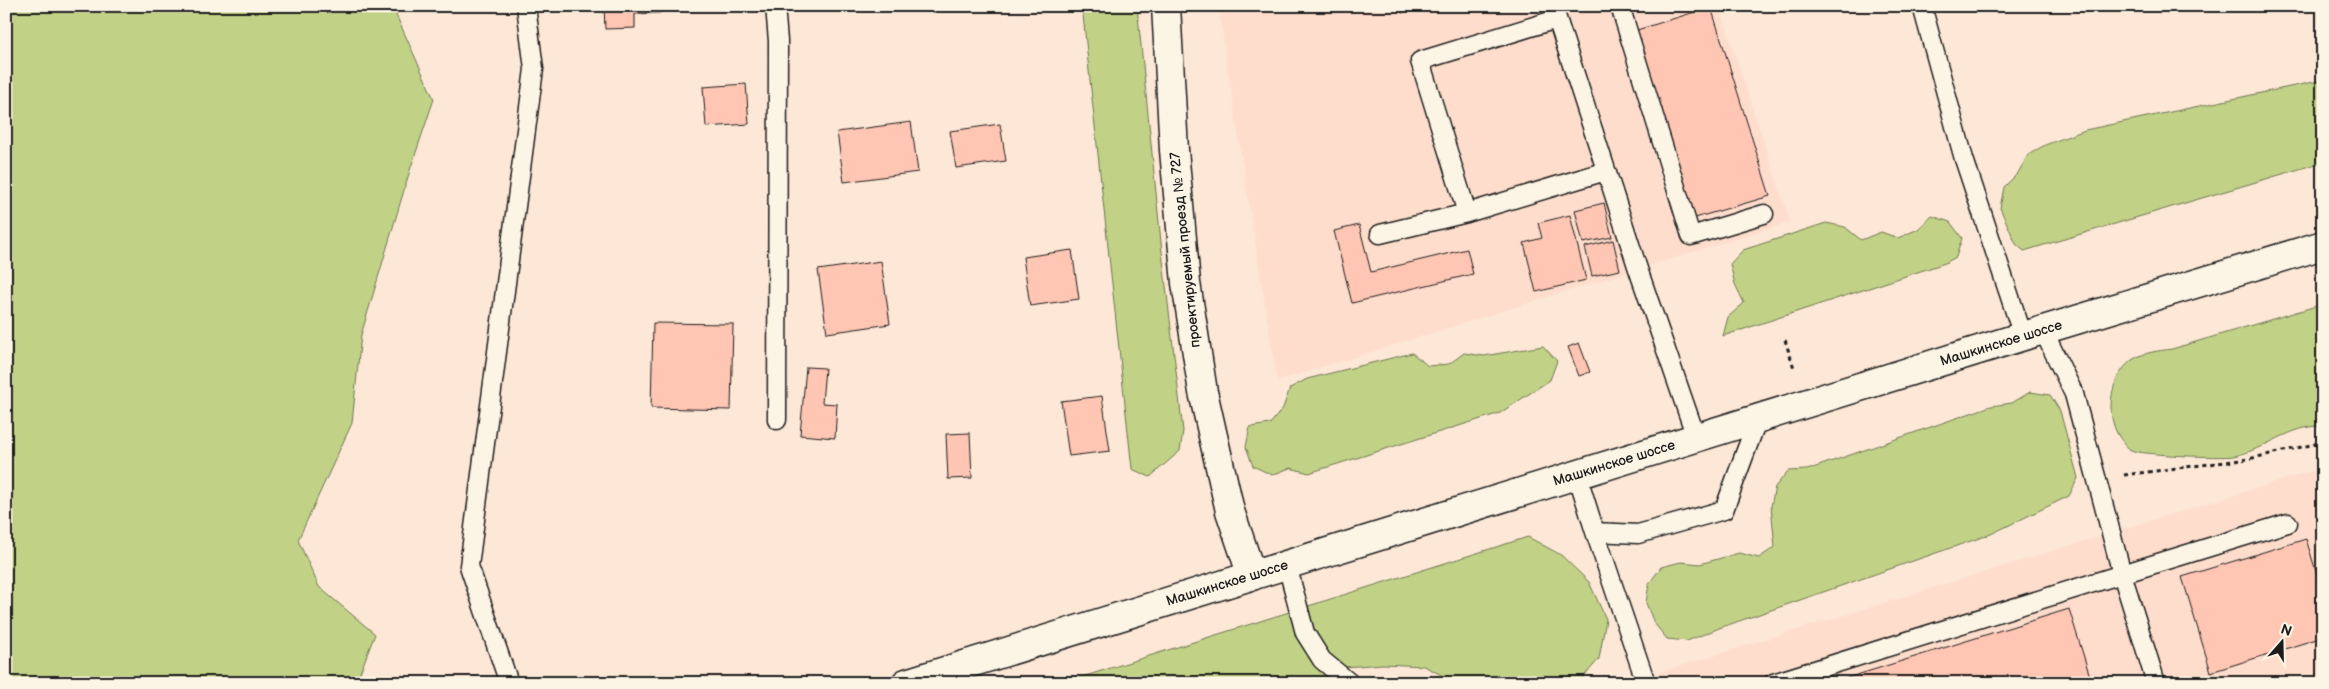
<svg xmlns="http://www.w3.org/2000/svg" width="2329" height="689" font-family="'Balsamiq Sans',sans-serif">
<rect width="100%" height="100%" fill="#fde7d6"/>
<filter id="ink" filterUnits="userSpaceOnUse"><feTurbulence type="fractalNoise" baseFrequency=".02" numOctaves="2"/><feDisplacementMap in="SourceGraphic" scale="10" xChannelSelector="R" yChannelSelector="G"/><feConvolveMatrix kernelMatrix="1 2 1 2 8 2 1 2 1" color-interpolation-filters="sRGB"/></filter>
<g filter="url(#ink)">
<path fill="#feddcc" d="M1218,6h501l71,216 -513,159z
M2322,468l1,215h-698z"/>
<path fill="#c1d287" stroke="#6e7752" d="M6,6h386l42,93 -24,71 -49,165 -9,88 -54,117 21,47 56,47 -19,49h-350z
M1082,6h55l25,246 21,179 -3,20 -30,26 -18,-8z
M2323,80v82l-299,89 -8,-7 -16,-36 4,-21 14,-14 10,-18 17,-10 40,-15z
M1932,216l18,6 12,16 -6,19 -11,6 -222,73 5,-19 16,-14 -9,-19 -5,-20 13,-14 83,-27 19,4 16,13 20,-8 17,6 20,-9z
M2323,304v122c-33,-1 -58,24 -89,30 -13,2 -94,-1 -103,-6 -3,-1 -6,-6 -8,-8 -19,-22 -15,-64 9,-82 12,-8 26,-9 40,-11z
M1543,346l14,15 -7,19 -50,33 -191,60 -19,-5 -18,7 -19,-9 -7,-19 4,-20 20,-3 13,-16 7,-20 17,-9 105,-26 16,13 21,-2 15,-11 20,3z
M2030,392l20,3 10,16 18,67 -9,18 -78,38 -269,93 -35,14 -20,-2 -13,-16 -8,-20 3,-19 12,-17 20,-5 19,2 39,-11 20,5 16,-11 -4,-41 4,-19 13,-16 19,-1 184,-64 21,-3z
M1528,537l33,18 28,27 17,37 -7,40 -21,24h-121l-33,-17 -41,-2 -39,3 -15,16h-266z"/>
<path fill="#ffc6b4" stroke="#1c1c1c" d="M604,6h56v7l-25,1v14l-30,1z
M1399,6h19l-16,7z
M1711,7l59,189 -75,22 -58,-188z
M746,84l3,40 -43,3 -3,-40z
M911,122l7,50 -74,10 -7,-50z
M1000,124l6,37 -50,7 -6,-37z
M1604,203l8,34 -29,6 -8,-33z
M1570,215l16,65 -50,12 -12,-49 18,-5 -4,-15z
M1359,225l12,47 96,-23 6,25 -121,29 -18,-72z
M1613,240l7,30 -28,6 -7,-29z
M1072,250l7,49 -49,7 -7,-49z
M881,261l9,63 -63,9 -9,-63z
M653,323l80,1 -2,86 -80,-2z
M1579,343l11,29 -11,4 -11,-29z
M806,367l19,1 -3,35 15,1 -2,34 -35,-3z
M1102,396l8,55 -41,5 -8,-55z
M970,433l2,45 -24,1 -2,-45z
M2306,539l17,55v43l-112,35 -29,-95z
M2069,609l23,74h-261z"/>
<g fill="none" stroke-linecap="round" stroke-linejoin="round">
<g stroke="#1c1c1c" stroke-width="21">
<path id="lane" d="M775,6l3,35 -1,379
M1553,6l85,263 58,168
M1620,6l71,230 73,-22
M1922,6l42,153 59,177
M1557,19l-137,42 47,152 139,-42
M1380,234l87,-21
M1577,474l18,58 43,2 86,-24 34,-92
M1595,532l51,151
M1287,565l18,68 17,27 28,23
M509,683l-40,-117 65,-497 -8,-63
M1773,683l349,-109 -48,-180 -31,-64
M2156,683l-34,-109 166,-51"/>
</g>
<g stroke="#1c1c1c" stroke-width="31">
<path id="street" d="M1166,6l8,144 12,133 17,109 27,119 22,65"/>
</g>
<g stroke="#1c1c1c" stroke-width="31">
<path id="secondary" d="M906,683l1137,-353 280,-85"/>
</g>
<path stroke="#1c1c1c" stroke-width="3" stroke-dasharray="4 4" stroke-linecap="butt" d="M1785,340l9,28
M2124,475l124,-16 67,-15 8,1"/>
<use href="#lane" stroke="#fcf5e5" stroke-width="18"/>
<use href="#street" stroke="#fcf5e5" stroke-width="28"/>
<use href="#secondary" stroke="#fcf5e5" stroke-width="28"/>
</g>
</g>
<g text-anchor="middle" dominant-baseline="central" stroke-width="4.5" stroke-linejoin="round" paint-order="stroke">
<g font-size="14" fill="#1c1c1c" stroke="#fcf5e5">
<text transform="translate(1185 250) rotate(-96)">проектируемый проезд № 727</text>
<text transform="translate(2001 343) rotate(-17)">Машкинское шоссе</text>
<text transform="translate(1614 463) rotate(-17)">Машкинское шоссе</text>
<text transform="translate(1227 583) rotate(-17)">Машкинское шоссе</text>
</g>
</g>
<rect width="2329" height="689" fill="none" stroke="#fcf5e5" stroke-width="25"/>
<rect x="12" y="12" width="2304" height="664" fill="none" stroke="#1c1c1c" stroke-width="2" filter="url(#ink)"/>
<g transform="translate(2282 642) rotate(20)" stroke="#fcf5e5" stroke-width="4" paint-order="stroke">
<path d="M0-4L9 19L0 12L-9 19Z" fill="#1c1c1c"/>
<text y="-8" font-size="14" font-weight="bold" text-anchor="middle" fill="#1c1c1c">N</text>
</g>
</svg>
